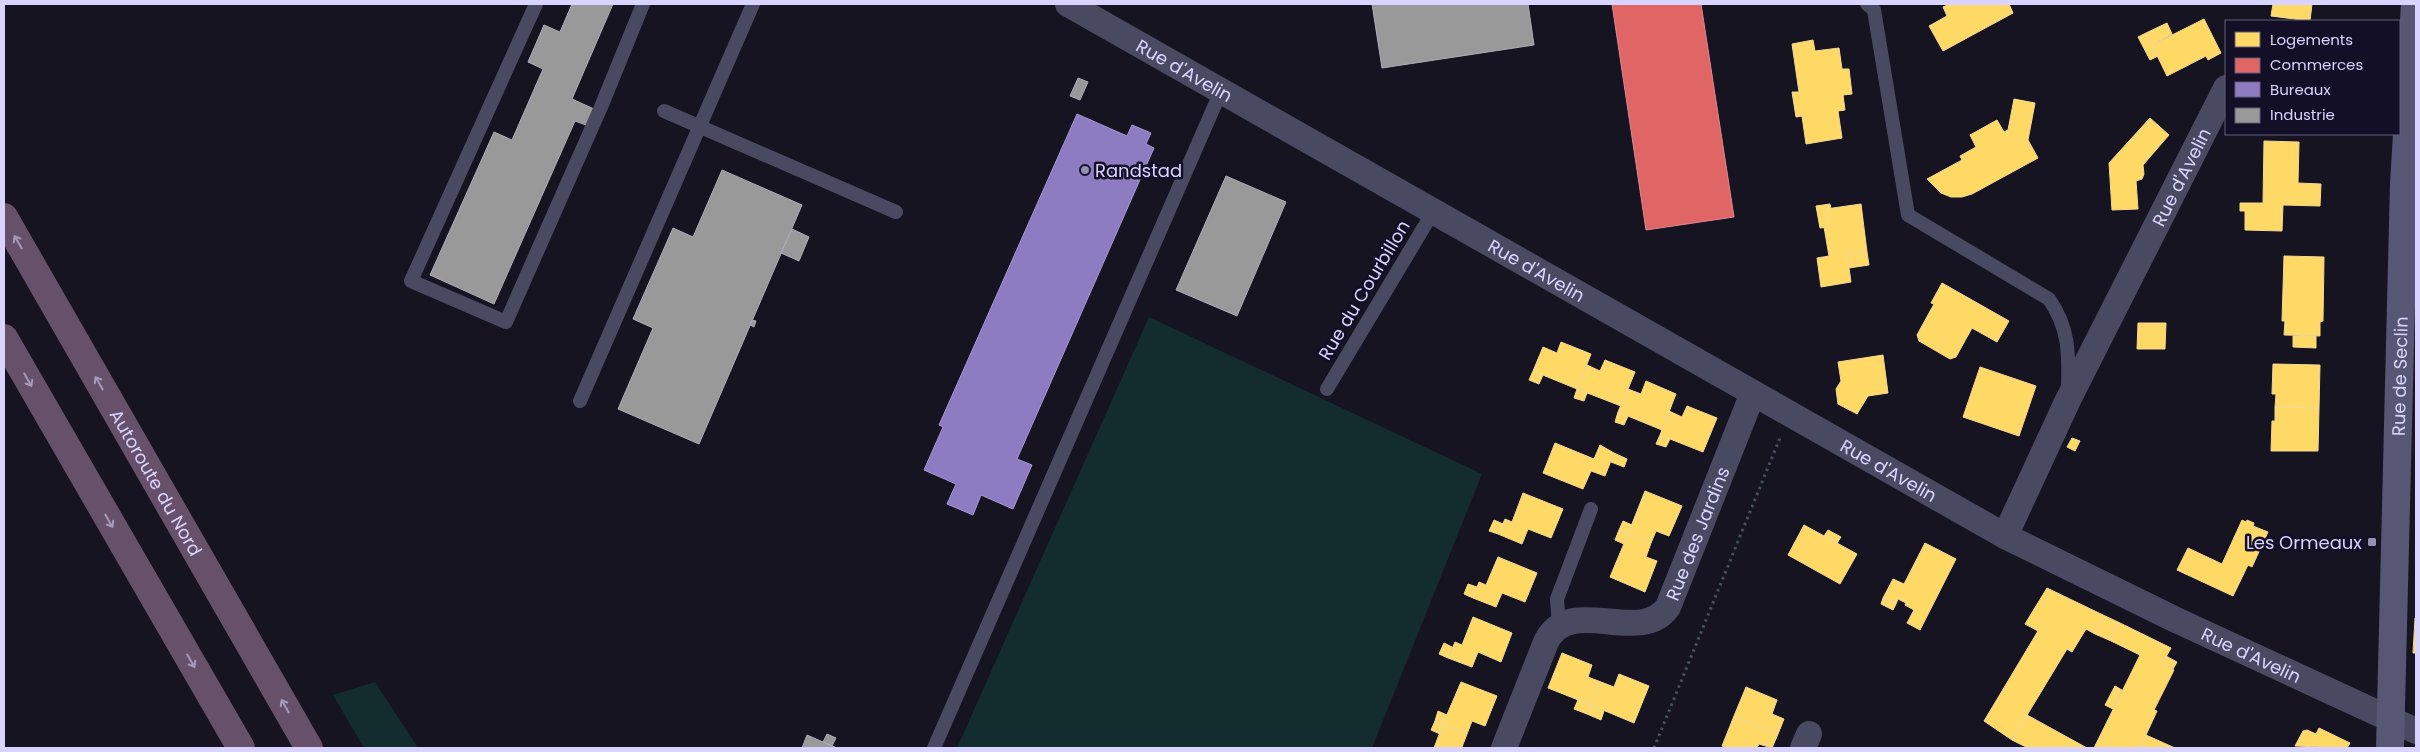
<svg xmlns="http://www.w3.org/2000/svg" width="2420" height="752" font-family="Poppins,sans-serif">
<rect width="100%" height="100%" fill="#161421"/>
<path fill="#132c2d" d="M1149,317l333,157 -110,274h-415z
M375,682l43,66h-54l-31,-53z"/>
<path fill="#ffd966" stroke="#f4d894" d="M1950,4h59l4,9 -70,38 -14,-25 18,-10 -4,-9z
M2273,4h39l-2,17 -39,-5z
M2204,19l17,34 -13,7 -2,-4 -39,20 -15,-31z
M2167,23l5,11 -20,11 -6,-12z
M2146,33l12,23 -8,4 -12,-23z
M1813,40l2,11 24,-3 3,21h7l3,25 -9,1 2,15 -7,1 4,27 -36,6 -4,-28 -6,1 -4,-25h7l-7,-48z
M2014,99l21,4 -7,37 10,18 -66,36 -10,3h-11l-10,-4 -14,-14 35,-19 -2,-4 16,-9 -6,-12 27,-15 7,12 4,-2z
M2150,118l19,17 -26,30 1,9 -2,5 -6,2 2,28 -26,1 -3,-47z
M2264,141l35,1 -1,41 23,1 -1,22 -37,-1 -1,26 -37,-1v-19h-5v-8h23z
M1830,204l1,5h-5l3,18 -9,1 -4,-22z
M1861,204l6,48 -20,2 4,28 -30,5 -4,-29 12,-2 -5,-29h5l-3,-18z
M1867,252l2,13 -20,3 -2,-14z
M2284,256l40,1 -1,64 -3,1v14l-36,-1 1,-14h-3z
M1942,283l67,38 -12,21 -25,-14 -16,29 -6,2 -31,-18 -2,-6 17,-31 -3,-1z
M2138,323h28l-1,26h-28z
M2293,336h23v12l-23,-1z
M1561,342l30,12 -14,35 -44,-18 10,-24 14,6z
M1883,355l5,38 -20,3 -11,18 -19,-10 -2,-15 5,-8 -3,-19z
M1605,360l30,12 -14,34 -44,-17 10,-24 13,6z
M2273,364l47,1 -1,43 -44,-1 1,-13h-4z
M1980,367l56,19 -17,50 -56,-19z
M1533,371l10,4 -4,9 -10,-4z
M1646,381l30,13 -14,36 -44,-18 10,-23 13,5z
M1577,389l10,4 -3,8 -10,-3z
M1687,406l30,12 -14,34 -43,-17 9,-24 13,6z
M2275,407l44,1 -1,43h-47l1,-30h3z
M1618,412l10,4 -4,9 -9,-3z
M1660,435l10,4 -4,8 -10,-3z
M2072,438l8,3 -5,10 -8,-4z
M1555,443l39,16 6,-14 14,8 -9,23 -14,-5 -8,18 -40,-16z
M1614,453l13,6 -3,8 -13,-5z
M1645,491l37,15 -13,30 -13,-5 -5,12 -23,-9z
M1523,493l40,16 -12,29 -23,-9 -6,15 -24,-10 7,-15 7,3z
M1494,520l9,4 -5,10 -9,-3z
M2242,520l4,2 1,-2 7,3 -1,3 15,6 -16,35 -4,-2 -15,31 -56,-26 11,-22 34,16z
M1623,521l9,4 -4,9 -9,-4z
M1804,525l53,29 -17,30 -52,-29z
M1619,530l9,4 -4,10 -9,-4z
M1828,530l13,7 -4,6 -13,-7z
M1628,534l23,9 -5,14 11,4 -12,31 -35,-15z
M1925,543l31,16 -36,71 -13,-7 7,-13 -9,-5 1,-2 -8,-4 -2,5 -13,-6 10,-19 11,5z
M1498,557l39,16 -12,29 -23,-9 -6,14 -23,-9 6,-16 7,3z
M1468,584l9,3 -4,11 -9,-4z
M2047,588l56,27 -8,19 -9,-5 -14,23 -5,-3 -55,91 -28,-19 54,-90 -13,-7z
M1883,598l13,6 -3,6 -12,-6z
M2103,615l15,7 -9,18 -14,-6z
M1473,617l39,16 -11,29 -23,-10 -6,15 -24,-9 7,-16 7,3z
M2415,618h1v35h-3z
M2118,622l53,26 -9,16 12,6 -20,40 3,1 -17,37h-46l46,-93 -31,-15z
M1444,643l8,4 -4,11 -9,-4z
M1562,653l30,12 -4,12 13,5 -10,23 -43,-17z
M2166,656l11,6 -4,7 -11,-5z
M1619,674l30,12 -15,37 -43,-18 10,-23 13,5z
M1461,682l36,14 -12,30 -13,-5 -5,13 -24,-10z
M2115,686l7,4 -9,19 -8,-4z
M1746,687l31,13 -5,14 12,5 -6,15 -44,-18z
M1578,700l13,5 -4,9 -13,-5z
M1591,705l13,6 -3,9 -14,-6z
M1438,711l9,4 -4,9 -8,-3z
M2027,715l60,33h-59l-16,-8z
M1734,716l44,18 -6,14 -13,-4 -2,4h-28l-7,-2z
M1435,721l8,3 -3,10 -9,-4z
M1443,724l24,10 -5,13 2,1h-30z
M2319,728l31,15 -3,5 -52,-2 8,-15 4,-1 9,4z
M2146,735l29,13h-35z"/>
<path fill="#e06666" stroke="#de8794" d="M1612,4h89l33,213 -88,13z"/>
<path fill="#8e7cc3" stroke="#a496d5" d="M1077,114l50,22 5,-11 19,8 -5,11 8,4 -137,311 15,6 -19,44 -32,-14 -8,20 -26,-11 9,-20 -32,-14 19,-43 -4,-2z"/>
<path fill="#999" stroke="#acabb8" d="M572,4h41l-41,95 22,10 -8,16 -11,-4 -81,183 -64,-29 64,-143 18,8 31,-71 -15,-7 16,-37 16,7z
M1372,4h156l6,41 -152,23z
M1078,78l10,4 -8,18 -10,-4z
M722,170l80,35 -103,239 -81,-35 35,-81 -20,-9 40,-91 20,9z
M1226,176l60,26 -49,114 -61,-26z
M792,229l17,8 -10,24 -18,-8z
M752,320l4,1 -2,6 -4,-2z
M827,734l9,4 -4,8 -9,-4z
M807,735l25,11 5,2h-35z"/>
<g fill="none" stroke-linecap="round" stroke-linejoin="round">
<path stroke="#44505f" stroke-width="3" stroke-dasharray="2.5 4" stroke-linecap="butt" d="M1654,748l126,-310"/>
<path stroke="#4a4962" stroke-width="14" d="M536,4l-125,277 95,41 95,-215 42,-103
M1867,4l7,6 34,205 141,84c20,29 20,54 19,88
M664,111l232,101
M1327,389l106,-177
M580,401l173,-397
M1559,626l-2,-27 34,-90
M934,748l287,-657"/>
<g stroke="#4a4962" stroke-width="26">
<path id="s1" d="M1068,4l937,532 169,83 242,112"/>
<path id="s2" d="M2005,536l63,-136 158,-312"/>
<path id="s3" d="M1504,748l42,-106c23,-49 94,5 122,-35l85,-214"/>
<path d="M1803,748l6,-14"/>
</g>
<path stroke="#575674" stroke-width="28" id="s4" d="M2390,748l14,-565 11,-179"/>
<g stroke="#67516a" stroke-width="28">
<path id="s5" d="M4,217l305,531"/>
<path d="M4,338l237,410"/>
</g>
</g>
<defs><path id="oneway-shaft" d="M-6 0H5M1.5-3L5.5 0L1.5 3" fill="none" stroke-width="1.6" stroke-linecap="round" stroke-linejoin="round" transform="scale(1.25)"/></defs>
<g stroke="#a699bc">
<use href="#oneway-shaft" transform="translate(18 242) rotate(-120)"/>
<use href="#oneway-shaft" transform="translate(28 380) rotate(60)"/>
<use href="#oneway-shaft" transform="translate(99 383) rotate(-120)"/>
<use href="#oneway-shaft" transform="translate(109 521) rotate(60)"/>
<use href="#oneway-shaft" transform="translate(191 661) rotate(60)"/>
<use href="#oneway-shaft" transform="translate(285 706) rotate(-120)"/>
</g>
<g fill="#9591b1" stroke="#130f26" stroke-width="2">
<circle cx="1085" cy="170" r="5"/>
<rect x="2367" y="537" width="10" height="10" rx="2.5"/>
</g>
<g text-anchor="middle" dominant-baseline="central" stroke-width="5" stroke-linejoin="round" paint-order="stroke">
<g font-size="18" fill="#d9d4ff" stroke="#130f26">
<text stroke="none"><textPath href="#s1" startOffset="134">Rue d'Avelin</textPath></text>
<text stroke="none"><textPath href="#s2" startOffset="400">Rue d'Avelin</textPath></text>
<text stroke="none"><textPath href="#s1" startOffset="539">Rue d'Avelin</textPath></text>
<text transform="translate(1364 290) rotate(-59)">Rue du Courbillon</text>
<text stroke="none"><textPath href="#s4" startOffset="372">Rue de Seclin</textPath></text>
<text stroke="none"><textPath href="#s1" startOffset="944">Rue d'Avelin</textPath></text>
<text stroke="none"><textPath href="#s5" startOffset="306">Autoroute du Nord</textPath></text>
<text stroke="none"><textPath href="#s3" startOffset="329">Rue des Jardins</textPath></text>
<text stroke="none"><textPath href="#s1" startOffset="1351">Rue d'Avelin</textPath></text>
</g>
<g font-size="18" fill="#d9d4ff" stroke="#130f26" text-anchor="start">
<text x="1095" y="170">Randstad</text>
<text x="2362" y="542" text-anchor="end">Les Ormeaux</text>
</g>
</g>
<rect width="2420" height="752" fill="none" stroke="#d9d4ff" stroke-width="10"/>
<rect x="2225" y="20" width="175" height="115" fill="#130f26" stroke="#625e7d"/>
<rect x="2235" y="32" width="25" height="15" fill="#ffd966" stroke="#625e7d"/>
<text x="2270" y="45" font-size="15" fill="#d9d4ff">Logements</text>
<rect x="2235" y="58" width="25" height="15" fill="#e06666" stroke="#625e7d"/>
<text x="2270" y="70" font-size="15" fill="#d9d4ff">Commerces</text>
<rect x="2235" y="82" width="25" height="15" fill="#8e7cc3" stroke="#625e7d"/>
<text x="2270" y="95" font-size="15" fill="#d9d4ff">Bureaux</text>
<rect x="2235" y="108" width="25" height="15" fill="#999999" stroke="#625e7d"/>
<text x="2270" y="120" font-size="15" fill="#d9d4ff">Industrie</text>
</svg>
